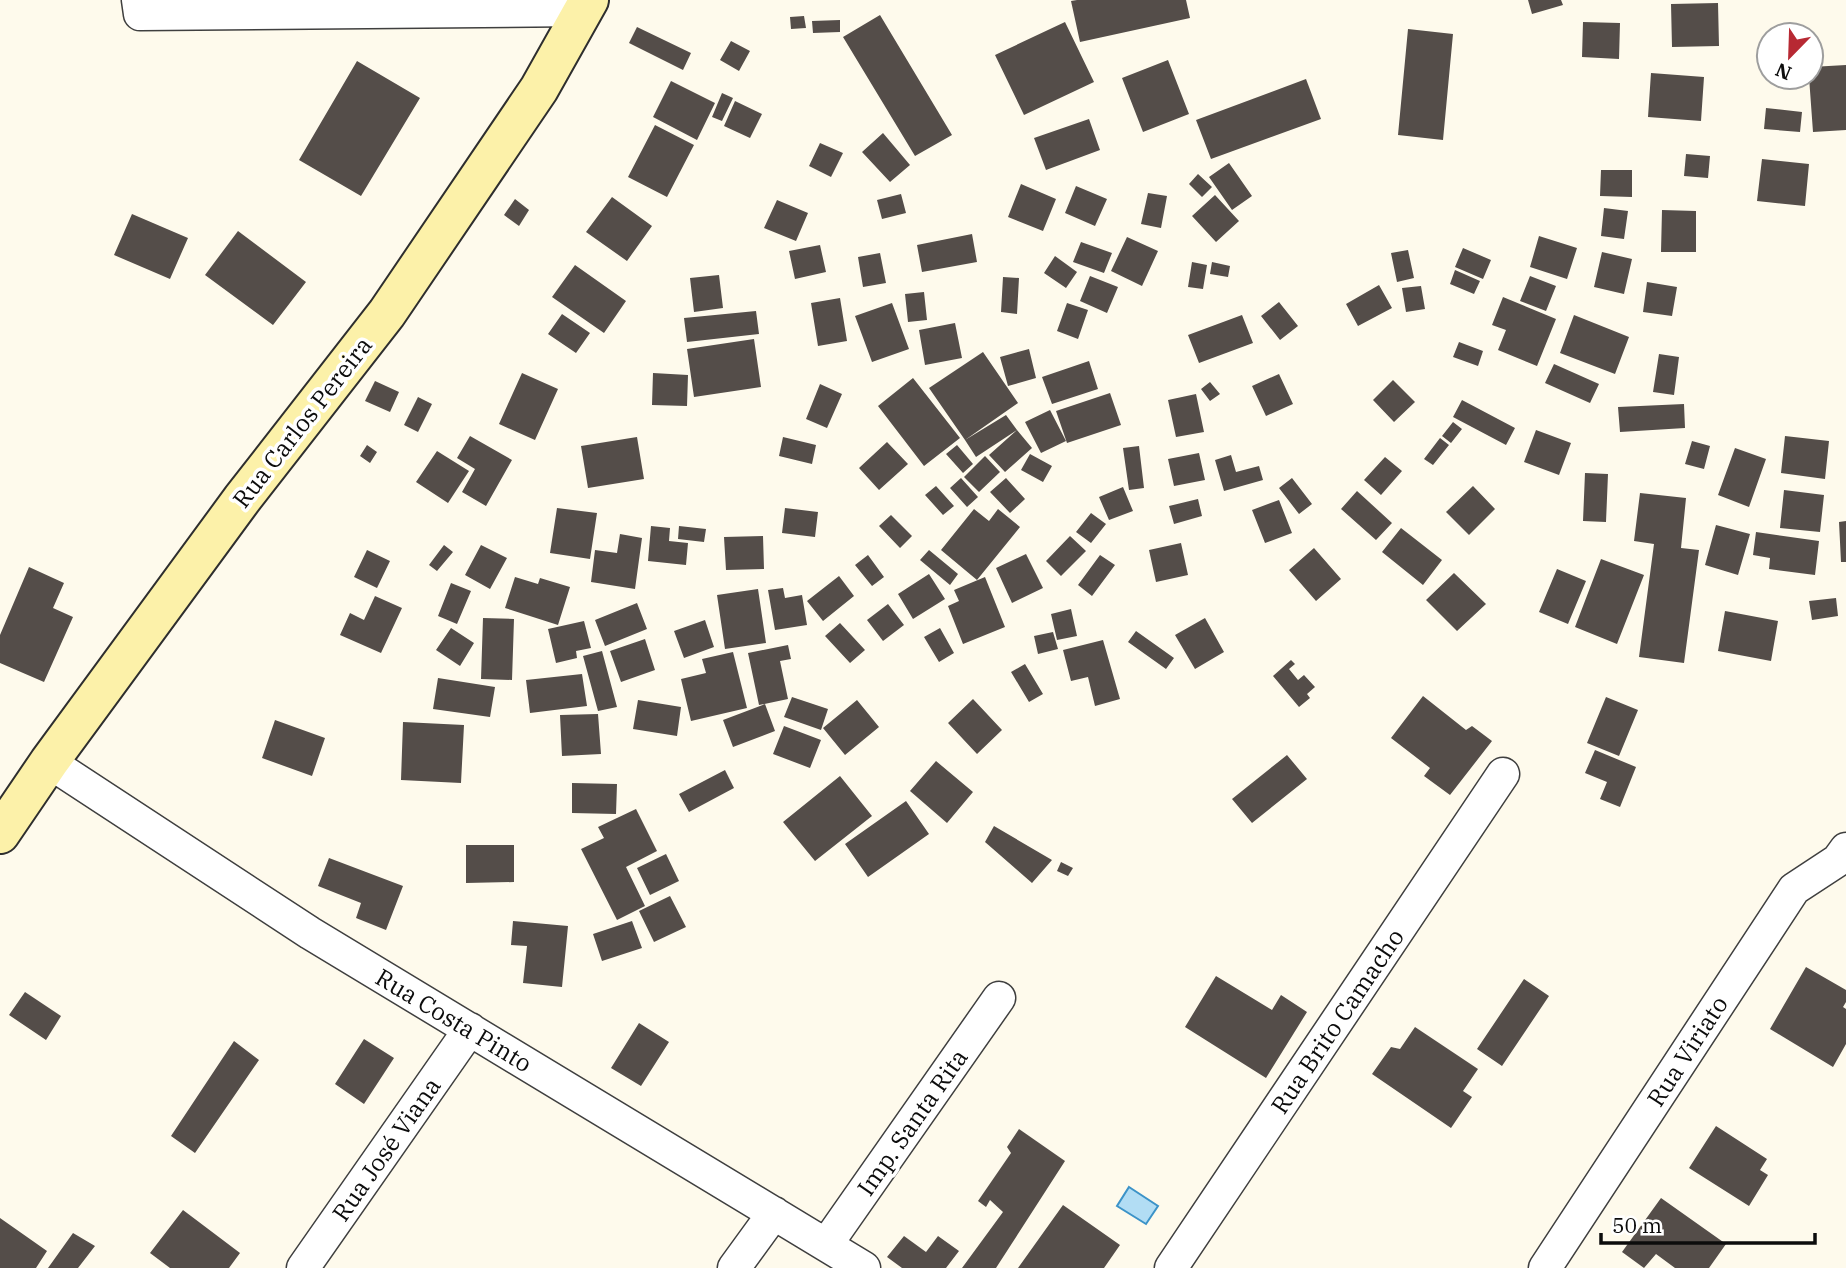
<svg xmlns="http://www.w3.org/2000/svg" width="1846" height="1268" font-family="'IBM Plex Serif',serif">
<rect width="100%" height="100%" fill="#fefaec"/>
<path fill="#b2ddf4" stroke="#3c93c8" stroke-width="2" d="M1129,1187l29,19 -12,18 -29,-18z"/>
<path fill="#544d49" d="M1077,0h109l4,18 -110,24 -9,-41z
M1528,0h33l2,5 -31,9z
M1718,3l1,43 -47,1 -1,-43z
M880,15l72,120 -37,21 -72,-119z
M804,16l2,12 -15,1 -1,-12z
M840,20v12l-27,1 -1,-12z
M1065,22l29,60 -70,33 -29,-60z
M1583,22l37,1 -1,36 -37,-2z
M637,27l54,26 -8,17 -54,-27z
M1408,29l45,5 -10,106 -45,-5z
M731,41l19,10 -11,20 -19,-11z
M1168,60l21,54 -46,18 -21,-54z
M357,61l63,37 -59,98 -62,-36z
M1846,65v65l-33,2 -4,-55h2v-10z
M1651,73l53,4 -3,44 -53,-4z
M1306,79l15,40 -110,40 -15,-39z
M671,81l44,22 -18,37 -44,-23z
M722,93l11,5 -11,23 -10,-4z
M735,101l27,13 -12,24 -26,-12z
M1766,108l36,4 -2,20 -36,-3z
M1089,119l11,31 -54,20 -12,-32z
M655,125l39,20 -27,52 -39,-20z
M883,133l27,32 -20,17 -28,-30z
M820,143l23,10 -12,24 -22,-11z
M1686,154l24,2 -2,22 -24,-2z
M1762,159l47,5 -4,42 -48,-5z
M1229,163l23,33 -20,14 -23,-33z
M1601,170h31v27l-32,-1z
M1198,174l14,13 -10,10 -13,-13z
M1021,184l35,15 -13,32 -35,-14z
M1076,186l31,13 -12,27 -30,-13z
M1148,193l19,3 -6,32 -20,-4z
M901,194l5,19 -24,6 -5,-19z
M1215,195l24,26 -23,21 -24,-26z
M612,197l40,29 -25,35 -41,-29z
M515,199l14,11 -10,16 -15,-11z
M777,200l31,13 -12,28 -32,-13z
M1604,208l24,3 -4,28 -23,-3z
M1662,210l34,1v41h-35z
M132,214l56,24 -18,41 -56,-24z
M238,231l68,51 -33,43 -68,-50z
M972,234l5,28 -55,10 -5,-27z
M1539,236l38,12 -10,31 -37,-12z
M1127,237l31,14 -16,35 -31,-15z
M1081,242l31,11 -8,20 -31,-11z
M820,245l6,27 -31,7 -6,-28z
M1463,248l28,12 -8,19 -28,-12z
M1408,250l6,28 -17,4 -6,-29z
M1602,252l30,7 -8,35 -30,-7z
M880,253l6,30 -23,4 -5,-30z
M1055,256l22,16 -11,16 -22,-15z
M1192,262l15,3 -4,24 -15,-2z
M1212,262l18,4 -2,11 -18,-3z
M575,265l51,36 -22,32 -52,-36z
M1455,270l25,11 -6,13 -24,-10z
M719,275l4,33 -29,4 -4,-34z
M1090,276l28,11 -11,26 -27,-12z
M1530,276l26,10 -10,25 -26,-10z
M1003,277l16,1 -2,36 -16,-2z
M1647,282l30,5 -5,29 -29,-4z
M1379,285l13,23 -34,18 -12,-22z
M1421,286l4,23 -19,3 -4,-24z
M924,292l3,28 -19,2 -3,-28z
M1503,297l53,22 -19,47 -39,-16 8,-20 -14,-5z
M840,298l7,43 -29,5 -7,-43z
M1279,302l19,24 -18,14 -19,-24z
M892,303l17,46 -37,13 -17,-46z
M1067,303l21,7 -10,29 -21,-8z
M756,311l3,23 -72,8 -3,-24z
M562,314l28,19 -14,20 -28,-19z
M1242,315l11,28 -54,20 -11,-28z
M1574,315l55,22 -14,37 -55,-21z
M955,323l7,35 -37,7 -6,-35z
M754,339l7,48 -67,10 -7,-48z
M1459,342l24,9 -5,15 -25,-9z
M1029,349l7,29 -28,8 -8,-29z
M983,352l35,51 -53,37 -36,-52z
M1659,354l20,3 -5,38 -21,-3z
M1089,361l9,28 -46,15 -10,-27z
M1554,364l45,20 -9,19 -45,-20z
M522,373l36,16 -23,51 -36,-16z
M653,373l35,2 -1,31 -35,-1z
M1279,374l14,30 -27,12 -14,-30z
M913,378l47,60 -36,28 -46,-60z
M1393,380l22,22 -21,20 -21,-22z
M375,381l24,11 -9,20 -25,-11z
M1210,382l10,12 -10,7 -9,-12z
M820,384l22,10 -15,34 -21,-9z
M1110,393l11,32 -54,18 -11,-32z
M1196,394l8,38 -28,5 -8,-37z
M418,397l14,7 -14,28 -14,-7z
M1462,400l53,28 -9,17 -53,-28z
M1684,404l1,24 -65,4 -2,-25z
M1050,410l16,31 -25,12 -16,-31z
M1006,415l11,15 -41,27 -11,-17z
M1453,422l9,7 -11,14 -9,-7z
M1017,430l15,18 -27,24 -16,-17z
M1536,430l35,13 -12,32 -35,-13z
M470,436l42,24 -26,46 -24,-14 13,-23 -18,-11z
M1785,436l44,5 -4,38 -44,-6z
M637,437l7,42 -56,9 -7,-42z
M783,437l33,8 -4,19 -33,-8z
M1440,438l9,7 -16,20 -9,-6z
M1692,441l18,5 -6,23 -19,-5z
M887,442l21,22 -29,26 -20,-22z
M367,445l10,7 -7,11 -10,-7z
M957,445l16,19 -10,9 -17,-19z
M1139,446l5,42 -15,2 -6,-42z
M1735,448l31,11 -17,48 -31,-12z
M437,451l32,20 -21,32 -32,-21z
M1199,453l6,27 -31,6 -6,-27z
M1030,454l22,12 -9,16 -22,-12z
M1231,455l5,17 23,-6 4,14 -39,11 -9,-31z
M985,456l15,16 -21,20 -15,-15z
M1385,457l17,14 -21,24 -17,-15z
M1585,473l23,1 -2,48 -23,-1z
M961,478l17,19 -11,10 -17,-19z
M1006,478l19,21 -15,14 -20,-21z
M1292,478l20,26 -13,10 -20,-26z
M936,486l18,20 -11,9 -18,-20z
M1473,486l22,23 -26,26 -23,-23z
M1123,487l10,24 -24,9 -10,-23z
M1784,490l40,5 -4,37 -40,-4z
M1357,491l35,32 -16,17 -35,-31z
M1640,493l46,5 -5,50 18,2 -15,113 -45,-6 15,-113 -20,-3z
M1198,499l4,17 -28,8 -5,-18z
M1279,500l13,33 -27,10 -13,-33z
M557,508l40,5 -7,46 -40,-6z
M785,508l33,4 -3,25 -33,-4z
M974,509l15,12 9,-12 22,18 -43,53 -36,-30z
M1091,513l15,11 -15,19 -15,-11z
M891,515l21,21 -12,12 -21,-22z
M1846,521v41h-5l-2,-40z
M1716,525l34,9 -12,41 -33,-10z
M651,526l19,2 -1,13 19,2 -2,22 -38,-4z
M679,526l27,3 -2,13 -26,-3z
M1401,528l41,32 -19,25 -41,-33z
M1756,532l63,9 -4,34 -46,-6 1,-11 -17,-3z
M620,534l22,4 -7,51 -44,-7 4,-32 22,3z
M763,536l1,33 -38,1 -2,-33z
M1070,536l16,15 -25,25 -15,-15z
M1181,543l7,32 -32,7 -7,-32z
M444,545l9,7 -16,19 -8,-6z
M481,545l26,13 -17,31 -25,-14z
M1314,548l27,31 -25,22 -27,-31z
M367,550l23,11 -13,27 -23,-11z
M929,550l29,24 -8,11 -30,-25z
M1026,554l17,34 -31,15 -16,-35z
M868,555l16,22 -12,9 -17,-21z
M1100,555l15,10 -23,31 -14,-11z
M1601,559l43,16 -27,69 -42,-17z
M29,567l35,16 -11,25 20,9 -29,65 -44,-19v-28z
M1557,569l29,12 -18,43 -29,-12z
M1454,573l32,31 -29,27 -31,-31z
M929,574l16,25 -32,20 -15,-25z
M839,576l15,20 -31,25 -16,-20z
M515,577l23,7 2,-6 30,9 -12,38 -53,-17z
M985,577l20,50 -42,17 -15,-38 11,-5 -5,-11z
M451,583l20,8 -14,33 -19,-8z
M783,588l2,10 17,-3 5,30 -32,5 -7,-40z
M758,589l8,54 -41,6 -8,-54z
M375,596l27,12 -21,45 -41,-18 10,-22 14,7z
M1836,598l2,18 -26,4 -3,-19z
M637,603l10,26 -42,17 -10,-26z
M888,604l16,21 -21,16 -16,-21z
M1071,609l6,27 -20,4 -6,-26z
M1725,611l53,10 -7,40 -53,-10z
M483,618l31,1 -2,61 -31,-1z
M1205,618l19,34 -29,17 -20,-34z
M705,620l9,27 -30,11 -10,-27z
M584,621l7,27 -15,3 1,7 -21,5 -8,-34z
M840,623l25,27 -15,13 -25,-27z
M451,628l23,15 -14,23 -24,-16z
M940,628l14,25 -15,9 -15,-25z
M1136,631l38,27 -8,11 -38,-27z
M1053,632l5,17 -20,5 -4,-18z
M645,639l10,31 -34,12 -11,-31z
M1103,640l17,59 -25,7 -7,-29 -17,4 -8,-31z
M788,645l3,14 -11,2 8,38 -29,6 -11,-52z
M602,651l15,56 -19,4 -15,-55z
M733,652l14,56 -56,13 -10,-42 25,-6 -4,-14z
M1291,660l4,4 -6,5 9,11 6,-5 11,12 -8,7 3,4 -11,9 -26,-31z
M1025,664l18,30 -14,8 -18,-30z
M582,674l5,32 -57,7 -4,-33z
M438,678l57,9 -5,30 -57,-8z
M1423,696l43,34 6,-4 20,15 -42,54 -26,-19 6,-8 -39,-30z
M792,697l36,12 -7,21 -37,-13z
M1606,697l32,13 -19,46 -32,-13z
M973,699l29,31 -25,24 -29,-31z
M638,700l43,7 -4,29 -44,-7z
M857,700l22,27 -34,28 -22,-27z
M765,704l10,27 -42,16 -10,-27z
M598,714l3,40 -39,2 -2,-41z
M275,720l50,18 -13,38 -50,-18z
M403,722l61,3 -3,58 -60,-3z
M784,726l37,14 -11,28 -37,-14z
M1595,750l41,17 -16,40 -20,-8 7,-17 -22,-9z
M1287,755l20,24 -55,44 -20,-24z
M936,761l37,31 -26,31 -37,-32z
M725,770l9,18 -45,24 -10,-18z
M840,776l32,40 -57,45 -32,-39z
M572,783l45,1 -1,30 -44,-1z
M906,801l23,33 -61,43 -23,-33z
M636,809l21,42 -31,16 19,39 -28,14 -36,-71 23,-11 -6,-11z
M994,826l58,34 -20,23 -47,-41z
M466,845h48v37l-48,1z
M666,854l13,27 -29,14 -13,-27z
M329,858l74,28 -17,44 -30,-12 5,-15 -43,-17z
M1061,862l12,6 -5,8 -11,-5z
M670,896l16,31 -32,15 -15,-31z
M513,921l55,5 -6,61 -39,-4 4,-37 -16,-1z
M632,921l10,27 -40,13 -9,-27z
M1806,967l40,23v12l-3,5 3,2v35l-13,23 -63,-38z
M1216,976l56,34 9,-15 26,17 -41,66 -81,-51z
M1524,979l25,17 -47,70 -25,-17z
M25,992l36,24 -15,24 -37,-25z
M639,1023l30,19 -28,44 -30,-18z
M1415,1027l63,42 -15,22 9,6 -21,31 -79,-54 19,-27 9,2z
M364,1039l30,19 -30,46 -29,-20z
M234,1041l25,19 -64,93 -24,-17z
M1716,1126l51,33 -7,11 8,5 -19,31 -60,-38z
M1019,1129l46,32 -69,107h-34l41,-56 -13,-12 -4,7 -8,-6 33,-48 -4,-6z
M1661,1198l65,46 -17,24h-34l-19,-14 -12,14 -22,-16z
M1063,1205l57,40 -16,23h-86z
M183,1210l57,43 -11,15h-59l-20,-15z
M0,1218l47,33 -11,17h-36z
M73,1233l22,13 -17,22h-30z
M904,1236l22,16 12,-16 21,15 -13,17h-44l-15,-11z"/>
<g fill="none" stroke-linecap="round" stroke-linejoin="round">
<g stroke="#3f3f3f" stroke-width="35">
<path id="street" d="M138,0l2,14 443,-4
M49,762l261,171 554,335
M826,1245l173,-247
M303,1268l167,-239
M734,1268l40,-55
M1171,1268l332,-494
M1545,1268l249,-379 44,-29 8,-11"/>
</g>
<g stroke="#2e2e2e" stroke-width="42">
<path id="secondary" d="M0,834l49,-72 193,-263 145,-186 152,-224 50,-89"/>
</g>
<use href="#street" stroke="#fff" stroke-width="32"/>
<use href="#secondary" stroke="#fcf1a9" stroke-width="38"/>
</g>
<g text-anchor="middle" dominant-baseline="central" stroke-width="7" stroke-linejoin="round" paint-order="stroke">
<g font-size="24" fill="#0c0c0c" stroke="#fff">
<text transform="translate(302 422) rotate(-52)">Rua Carlos Pereira</text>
<text transform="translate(454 1020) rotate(31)">Rua Costa Pinto</text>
<text transform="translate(1337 1021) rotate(-56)">Rua Brito Camacho</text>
<text transform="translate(1687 1051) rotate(-57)">Rua Viriato</text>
<text transform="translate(912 1122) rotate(-55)">Imp. Santa Rita</text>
<text transform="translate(386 1149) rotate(-55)">Rua José Viana</text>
</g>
</g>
<g transform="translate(1790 56) rotate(203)"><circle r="33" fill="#ffffff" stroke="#9e9e9e" stroke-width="2"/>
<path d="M0-5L12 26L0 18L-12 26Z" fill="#b72933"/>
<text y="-10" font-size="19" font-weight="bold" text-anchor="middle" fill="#0c0c0c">N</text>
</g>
<path d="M1601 1233v10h214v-10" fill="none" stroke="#0c0c0c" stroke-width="3.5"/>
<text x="1612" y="1233" font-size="21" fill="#0c0c0c" stroke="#ffffff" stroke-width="5" paint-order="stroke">50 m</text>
</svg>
